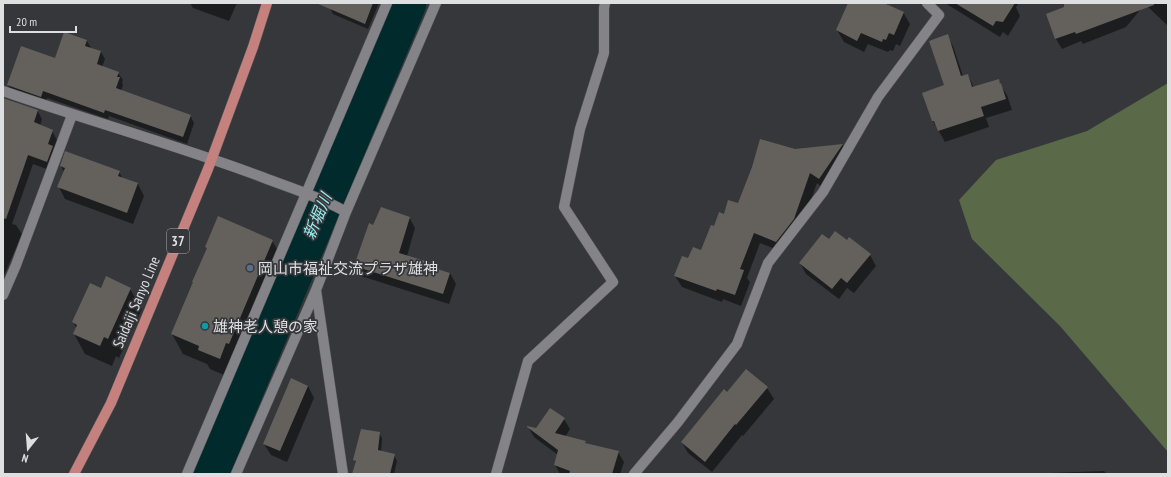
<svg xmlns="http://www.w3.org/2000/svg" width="1171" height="477" font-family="'PT Sans Narrow','Noto Sans JP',sans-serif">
<rect width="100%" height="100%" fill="#36373b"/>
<path fill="#5a6947" d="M1168,83v369l-108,-126 -88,-87 -13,-39 37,-40 91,-29z"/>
<path fill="#0007" d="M190,3h47l-8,18 -36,-13z
M332,3h47l-11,26 -35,-15 -3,-6z
M849,3h38l2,3 14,6 7,12 -10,22 -4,-2 -3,7 -3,-1 -2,2 -20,-8 -4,8 -20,-10 -7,-12z
M945,3h74l-3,4 4,9 -12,20 -5,-4 -3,5z
M1077,3h91v23l-23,-22 -19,23 -43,17 -2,-3 -19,8 -6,-10 -9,-24z
M947,36l6,10 10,30 5,-1 6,13 24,-7 9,14 5,15 -26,8 3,9 -44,15 -12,-21 -10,-28 23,-7z
M87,41l4,7 10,4 4,7 -3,8 16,6 5,7 -1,2 1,3 -2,6 69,24 4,8 -7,21 -78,-28 -1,3 -61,-21 -2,6 -33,-11 -4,-8 14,-38 34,12z
M3,100l34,10 5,9 -2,7 12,5 5,9 -5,31 -19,-7 -21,60 4,1 6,9 -19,44z
M843,145l6,11 -24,34 -8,-7 -17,47 -17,22 -23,-9 -13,35 3,4 -9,24 -18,-7 -1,3 -40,-15 -7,-11 14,-16 13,-9 13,-23 10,-12 70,-66z
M66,152l53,20 4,7 15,5 6,12 -11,28 -68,-25 -6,-12 5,-15 -3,-6z
M409,217l6,11 -8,28 25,8 3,5 15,4 6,11 -7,20 -88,-28 -6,-10 18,-40z
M829,240l41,15 6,11 -22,27 -7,-5 -8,11 -33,-25 -6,-11z
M272,241l12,19 -44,103 -2,-1 -7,16 -21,-9 -3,-5 -24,-10 -11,-20 22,-51 -1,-1 14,-33v-2z
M101,289h29l12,20 -23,49 -3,-2 -4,10 -27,-12 -11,-20 3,-5 -4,-7z
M308,386l6,12 -27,64 -16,-7 -7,-11z
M767,388l7,11 -31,37 -1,-1 -30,37 -24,-19 -6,-11 45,-49z
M550,409l14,10 6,10 -5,8 20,5 1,2 32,8 6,10 -4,12h-60l-5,-9 3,-10 -24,-18 -6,-10 8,2z
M379,433l3,5 -1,14 13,3 3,6 -3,13h-41l3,-12 -1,-2z
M1104,471l3,3 -58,-1z"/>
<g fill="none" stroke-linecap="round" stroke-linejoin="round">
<path stroke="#002a2b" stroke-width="39" d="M209,474l198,-471"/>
</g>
<path fill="#64615d" d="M316,3h57l-8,21z
M848,3h36l20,9 -10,23 -5,-2 -3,7 -3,-1 -1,3 -21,-9 -4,8 -21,-11z
M955,3h60l-12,19 -7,-1 -3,5z
M1064,3h90v2l-78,29 -1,-2 -20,7 -9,-25 18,-7z
M64,32l23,8 -2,6 16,5 -4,13 22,8 -2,5h3l-4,11 75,27 -8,22 -78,-27 -1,3 -61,-22 -2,6 -34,-12 14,-39 34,12z
M948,34l13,42 7,-2 4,13 27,-8 1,5 1,-1 5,16 -25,8 3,9 -46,15 -4,-10h-2l-10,-28 22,-8 -15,-44z
M3,98l35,12 -4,12 19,8 -5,14 5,2 -6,16 -19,-7 -22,64 -3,-1z
M760,139l35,10 48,-5 -24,35 -9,-6 -16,46 -18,23 -22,-9 -14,36 4,1 -1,3 -8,22 -18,-6 -1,2 -42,-15 8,-20 6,2 5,-11 8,3 10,-25 3,1 5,-14 5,2 4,-14 10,3 14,-36z
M65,151l55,20 -2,5 20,7 -11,30 -70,-26 8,-19 -5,-2z
M381,207l29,10 -11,36 33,10 -1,4 19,6 -7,21 -89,-28 15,-43 4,2z
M218,216l55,24 -44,104 -3,-1 -6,16 -22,-9 1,-4 -28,-12 22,-52h-1l15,-34 -2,-1z
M835,231l12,9 2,-3 22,17 -24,29 -6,-5 -9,11 -33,-26 23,-29 7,5z
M106,276l25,12 -23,51 -4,-2 -4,9 -27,-12 4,-9 -5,-3 18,-39 11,5z
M746,369l22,18 -32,38 -1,-1 -30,38 -24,-20 43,-53 3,3z
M291,378l17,8 -28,65 -17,-7z
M550,408l15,10 -10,15 31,8 -1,2 34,8 -7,23h-43l1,-3 -16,-6 4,-15 -31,-23v-1l9,2z
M361,429l19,3 -2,18 17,4 -5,20h-38l4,-13 -3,-1z"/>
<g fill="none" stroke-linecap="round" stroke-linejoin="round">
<g stroke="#545457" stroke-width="11">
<path id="minor" d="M3,91c86,30 174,54 259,86 28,11 59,20 84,35
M316,290l27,184
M3,295l13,-30 56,-150
M187,474l200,-471
M236,474l80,-184 30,-78 90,-209
M496,474l32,-113 85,-79 -49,-75 16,-78 24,-76v-45l1,-5
M634,474l44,-52 59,-78 31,-81 55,-71 55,-95 61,-82 -12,-12"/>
</g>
<g stroke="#545457" stroke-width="11">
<path id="primary" d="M74,474l37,-71 97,-234 45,-122 14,-44"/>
</g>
<use href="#minor" stroke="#838388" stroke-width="10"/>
<use href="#primary" stroke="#c5817d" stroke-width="10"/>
</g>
<circle fill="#5c6f8a" stroke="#36373b" stroke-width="1.5" cx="250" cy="268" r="4"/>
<circle fill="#0f9aa8" stroke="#36373b" stroke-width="1.5" cx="205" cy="326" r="4"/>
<g text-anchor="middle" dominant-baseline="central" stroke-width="3.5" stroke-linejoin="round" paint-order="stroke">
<rect fill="#36373b" stroke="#acadaf" stroke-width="1" x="167" y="229" width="22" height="24" rx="3"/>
<g font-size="14" font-weight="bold" fill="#dedfe1">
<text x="178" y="241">37</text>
</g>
<g font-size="15" fill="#dedfe1" stroke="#36373b" text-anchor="start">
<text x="258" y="268">岡山市福祉交流プラザ雄神</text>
<text x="213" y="326">雄神老人憩の家</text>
</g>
<g font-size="15" fill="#dedfe1" stroke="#36373b">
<text transform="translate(136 302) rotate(-67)">Saidaiji Sanyo Line</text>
</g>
<g font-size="16" font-style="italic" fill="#96eff0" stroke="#36373b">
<text transform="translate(317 216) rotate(-67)">新堀川</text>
</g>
</g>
<rect width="1171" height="477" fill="none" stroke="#dedfe1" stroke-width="8"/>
<g transform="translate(28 449) rotate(197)" stroke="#36373b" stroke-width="3" paint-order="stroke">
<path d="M0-3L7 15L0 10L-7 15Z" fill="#dedfe1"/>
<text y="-6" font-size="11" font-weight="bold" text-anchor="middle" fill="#dedfe1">N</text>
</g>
<path d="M10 26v6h66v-6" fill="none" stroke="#dedfe1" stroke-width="2"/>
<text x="16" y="26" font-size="12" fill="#dedfe1" stroke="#36373b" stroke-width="3" paint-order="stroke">20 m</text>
</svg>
